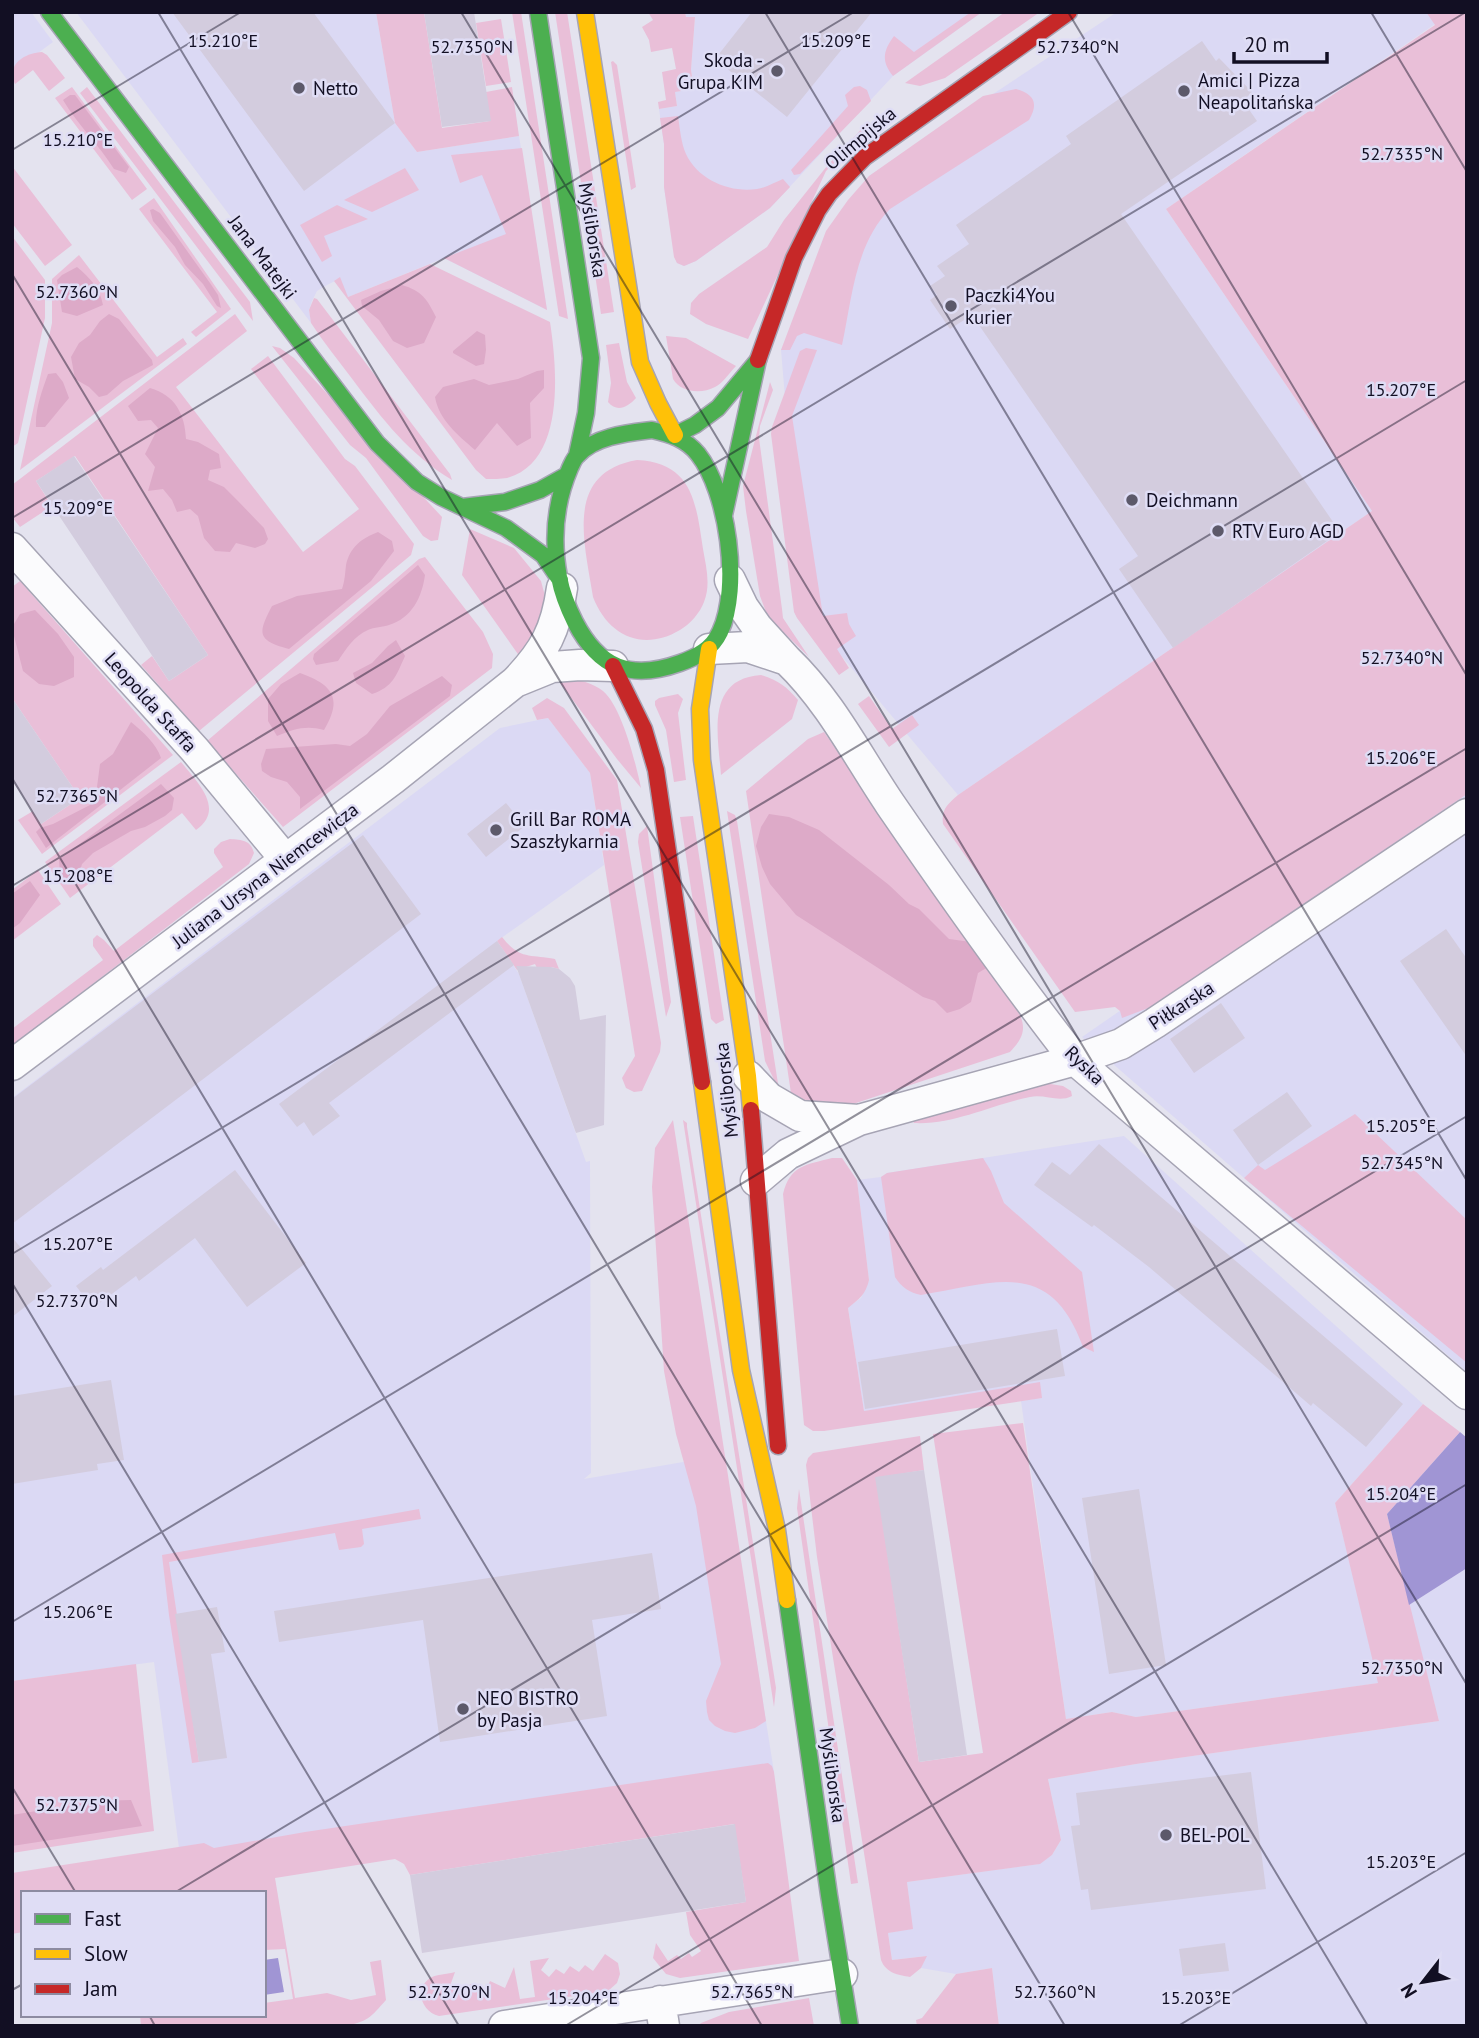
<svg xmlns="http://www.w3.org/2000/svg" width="1479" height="2038" font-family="'PT Sans',sans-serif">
<rect width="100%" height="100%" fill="#e4e3ef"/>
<path fill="#dbd9f4" d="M12,12h19l22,30 -41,30z
M76,12h300l19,111 22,29 102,-16 28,174 -103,-52 -96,39 -13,-16 -8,4 -10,6 -5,10 -3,9 2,13z
M685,12h297l-89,64 -123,132 -74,53 -12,5 -7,-3 -2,-6 -11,-70v-43l-5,-35 18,-3 -2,-14 19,-3 -3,-19 4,-52 -9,-1z
M1117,12h309l9,12 -269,185 206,302 -414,284 -155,-185 -22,-260 88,-174z
M548,718l42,55 14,92 -107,76 22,33 67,188 4,-1 1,312 -7,6 140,-24 50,317 -593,91 -27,-201 -142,19v-583l488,-370z
M1467,771v601l-385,-335z
M1124,1136l299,268 -88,99 44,180 -243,34 -24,-5 -46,7 -45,-318 21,-3 -178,13 -16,-104 13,-9 8,-18 -12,-100 24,-3 6,-4z
M1467,1568v458h-468l-7,-58 -36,6 -35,-6 5,-12 -34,4 -4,-27 24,-5 -5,-46 132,-18 13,-9 9,-15 -13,-61 88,-15 303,-43 -30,-116z"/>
<path fill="#e9bfd8" d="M376,12h48l18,116 48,-7 -4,-29 26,-5 7,49 -102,16 -22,-29z
M512,12h9l47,307 -9,-3z
M555,12h12l47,300 -13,2z
M648,12h37l1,5h9l-4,53 3,19 -19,3 2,14 -18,3 -1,-7 8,-2 -4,-28 14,-3 -4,-21 -21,4 -2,-12 -7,-13 11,-7z
M971,12h11l-89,64c-12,-15 -10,-25 1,-40l20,16z
M1005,12h35l-95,66 -25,8 -15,-3z
M1426,12h41v782l-316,213 -29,11 -2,-7 -5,-4 -40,5 -132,-188c-2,-15 5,-20 15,-29l414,-284 -206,-302 269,-184z
M501,19l10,63 -25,4 -10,-63z
M42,52l5,3 18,23 -16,13 -16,-21 -18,14c-9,-19 9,-31 27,-32z
M613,61l4,4 19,122 -5,3 -20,-128z
M860,86l7,4 4,11 -71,73 -6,1 -3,-5 57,-64 -3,-11 9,-8z
M72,87l75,102 -15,11 -77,-102z
M87,87l163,215 3,19 -173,-228z
M1016,89c18,5 23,14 13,31l-139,89c-35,35 -38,90 -48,136l-38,-12 -7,3 -7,14h-9l45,-119 22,-31 21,-24 114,-80z
M678,116c2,13 3,27 8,38 12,26 44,39 71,35 9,-1 18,-7 26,-10l7,8 -20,21 -74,53 -12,5 -7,-3 -3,-6 -10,-70v-43l-4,-26z
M869,121l-5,13 -38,37 -78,168 -42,-15 -16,-10 1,-11 8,-9 68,-47 17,-27 43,-54z
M522,148l25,162 -103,-52 62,-24 -24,-59 -22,8 -9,-28z
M12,166l60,79 -27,21 -33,-43z
M405,168l14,22 -47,22 -28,-12z
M154,198l77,111 -35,28 -5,-5 26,-20 -78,-103z
M337,205l31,14 -44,17 8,20 -10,6 -22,-37z
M12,236l33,44v38l-27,125 -6,4z
M79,255l78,102 26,-19 4,6 -167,126 32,-147v-44z
M430,264l120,58c7,46 16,140 -43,156 -6,1 -15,1 -21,1l-10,-9 -142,-189 6,-4 8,20z
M314,298l3,1 133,175 2,6c-43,-26 -69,-60 -99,-100 -14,-19 -29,-37 -42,-57l-2,-13z
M235,314l12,17 -71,56 127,165 56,-43 -108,-140 17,-13 77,103 10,7 59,78 -3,11 -212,176 -58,-66 11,-9 17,25 39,-26 -133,-199 -39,25 16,25 -32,21 -8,-10v-32z
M666,336l20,2 50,28c-6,6 -13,17 -21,21 -13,7 -34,6 -42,-8z
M619,343l8,39 9,16c-8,9 -19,15 -28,4l3,-19 -5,-38z
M272,346l8,2 14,10 148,159 -4,23 -7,1 -8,-5 -57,-78 -16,-13z
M806,348l11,2 -25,66 31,200 24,-3 2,11 7,12 -19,13 12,19 -10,7 -42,-57 -3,-6 -23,-178 1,-7 28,-76z
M770,382l3,8 -13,36 -1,12 23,171 1,9 26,39 -34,-33 -9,-12 -6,-16 -14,-85 -3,-25z
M637,460c56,3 59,43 66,89 3,17 8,36 1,53 -4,11 -14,22 -24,28 -37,22 -72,6 -87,-33 -8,-53 -30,-124 44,-137z
M470,529l44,19 27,33 4,15v15l-3,14 -22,32 -58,-82z
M425,557l58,75 10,22 -1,14 -209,159 -76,-86 212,-182z
M20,581l153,174 -131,99 -24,-34 15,-9 8,13 39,-26 -68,-100v-111z
M761,675c17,5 26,12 37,25l-6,19 -71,56c-3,-40 -16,-96 40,-100z
M567,678c13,2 26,5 36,13 19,16 33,73 38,97l-24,-29 -60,-80z
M678,694l5,5 -5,14 8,67 -12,2 -8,-52 -11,-25v-4l4,-3z
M869,696l23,33 20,-14 7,10 -30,22 -31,-43z
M547,698l17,10 53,72 44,263 -1,9 -18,39 -8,1 -8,-4 -4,-10 13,-22 -45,-283 -42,-55 -11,2 -5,-12z
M824,732l196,283c7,16 1,25 -10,37l-166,55 -52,-7 -46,-309 62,-52z
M181,762c16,20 45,47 15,68l-14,-17 -112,85 -25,-36z
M727,811l8,4 2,6 42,269 -14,-29z
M693,816l31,204 -8,4 -5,-5 -31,-202z
M647,826l24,176 -5,15 -28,-175 1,-8z
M230,839c12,1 21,1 24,14l-5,11 -237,182v-17l91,-69 -10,-14v-7l4,-4 7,5 10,11 109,-84 -9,-14v-4l7,-7z
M38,870l23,34 -49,37v-51z
M502,937c18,23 28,17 53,22l4,10 -8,-2 -14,1 -2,-4 -18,6 -20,-29z
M1044,1083l19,3 8,5 1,5c-13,7 -27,-2 -42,1 -39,8 -76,28 -116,26l-2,-3z
M1355,1114l112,106v143l-223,-185 14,-13 7,5z
M673,1120l93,601 -11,7 -20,5 -10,-2 -10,-5 -6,-6 -2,-8 -1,-11 15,-37 -25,-158 -20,-72 -12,-63 -12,-184 3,-39z
M683,1120l4,3v4l89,561 -2,19z
M832,1158h10l15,22 12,100c-3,14 -10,19 -21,28l16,103 176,-29 2,16 -218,33h-11l-9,-6 -21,-231c7,-29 23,-29 49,-36z
M983,1158l8,13 13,32 78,69 12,80 -11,-5c-33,-90 -87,-64 -162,-52 -11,-2 -20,-8 -26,-18l-14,-100 6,-4z
M1423,1404l37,28 -73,82 52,207 -303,43 -88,15 13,61 -9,15 -12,9 -133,18 6,47 -25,4 4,27 35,-4 -6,12 -11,9c-12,-2 -24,-4 -29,-17l-64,-403 -11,-92 2,-7 5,-5 107,-17 4,34 -48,8 43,284 64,-9 -50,-319 90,-11 43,296 46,-7 24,5 242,-34 -43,-180z
M799,1489l59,394 -7,1 -54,-376z
M419,1509l2,10 -59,10 2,15 -3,3 -22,3 -4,-17 -166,29 30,200 -7,1 -23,-148 -7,-60z
M136,1664l18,167 -142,22v-172z
M768,1763l4,3 2,6 25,189 -119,17 -14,-4 -13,-16 3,-15 12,18 9,-6 4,4 8,-6 3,4 9,-6 -11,-16 -4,-23 60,-10 -12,-78 -324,51 -6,-11 -9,-5 -120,19 20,120 32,-5 24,7 25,-5 -6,-33 11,-2 5,40c-16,18 -18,22 -43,26h-202l-1,-11h124v-12l29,-4 -8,-50 -21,1v-57h-241v39l-11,2v-61l192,-30 10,5 91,-16z
M605,1954l13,9 2,11 -3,9 -9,8 -169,25c-18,-4 -26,-29 -7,-39 7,-3 16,-3 23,-5l-5,14 16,7 4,-9 16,6 4,-9 15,7 9,-21 6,32 15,-2 -5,-36 19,-3 -8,12 8,7 7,-8 8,5 6,-8 9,6 6,-7 8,6z
M992,1968l7,58h-82l-1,-6 6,-2 34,-44z
M809,1998l5,28h-116l3,-3 28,-11z"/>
<path fill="#ddaac8" d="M70,95h5l54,72 -3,6 -12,-4c-15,-24 -36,-44 -51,-69z
M153,209l7,4 50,70 8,12 3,13 -4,-2 -14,-22 -18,-19 -10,-18 -22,-26 -3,-11z
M77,267c13,11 23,21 26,38l-26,11 -15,-4 -5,-32 5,-5z
M402,285c20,6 25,14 34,32l-12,26 -17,5 -14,-7 -14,-21 -17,-14 -1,-6 20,-9z
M109,314l10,5 33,41 1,5 -30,16 -16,14 -8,2 -10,-10 -14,-8 -4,-22 8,-14 11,-8 10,-14z
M477,331l8,4 1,15 -2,14 -8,2 -23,-13v-2z
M544,370v18l-14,15 1,35 -14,8 -20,-23 -22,27c-17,-15 -36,-30 -40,-53l8,-10 31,-8 15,6 29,-6 19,-8z
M56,373l7,9 6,16 -24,29h-9c-1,-18 6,-36 12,-53z
M150,388c25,7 35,26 36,51l12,3 21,12 2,14 -11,2 -2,10 16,7 13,13 27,28 4,11 -3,5 -10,4 -19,-5 -6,9 -15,-1 -11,-13 -6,-22 -8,-7 -13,3 -5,-12 -9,-11 -15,2 7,-24 -10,-13 13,-26 -7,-8 -13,1 -10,-15z
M378,532l14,9 2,10 -23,30 -82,68c-33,-9 -31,-16 -17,-43l25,-10 45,-7c3,-9 3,-15 4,-24 4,-18 16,-27 32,-33z
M418,565l7,10c-3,22 -13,43 -36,50 -6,2 -15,2 -21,5 -14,6 -22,19 -30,31l-22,4 -3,-6 1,-5z
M35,610l23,24 16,23v20l-20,9 -15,-2 -16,-13 -9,-35v-12l6,-10z
M396,640l9,16c-9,20 -12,31 -33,38l-16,-11 -3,-10 19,-10 16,-17z
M300,673c33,12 43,25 24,57 -18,-5 -30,-1 -47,6l-9,-15v-22l13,-15z
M442,676l10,9 -2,11 -150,113v-12l-13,-15 -16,-5 -9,-6 -1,-7 5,-15 70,-5 14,2 17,-12 23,-28z
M131,722c12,10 25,21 30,36l-115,90 -10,-16 4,-4 13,-4 37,-19 7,-18 3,-23 13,-10z
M161,784l13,14 -2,12 -7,6 -20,11 -14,4 -38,22 -11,11 -4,14 -12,5 -6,-8 -1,-16z
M769,814l20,3 30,13 70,55 20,19 10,5 30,30 22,3 17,25 -10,6 -7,29 -11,7 -13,4 -12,-12 -12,-4 -127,-82 -26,-31 -8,-17 -6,-21 5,-19z
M30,881l10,14 -20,28 -8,6v-35z
M131,1800l11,26 -130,20v-31l85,-14z"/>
<path fill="#a095d4" d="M1460,1432l7,6v130l-58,37 -22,-91z
M278,1958l6,34 -20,3v-35z"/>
<path fill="#d3ccde" d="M172,12h141l82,111 -91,68z
M424,12h50l17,109 -49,6z
M752,12h120l-85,105 -72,-58z
M1202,41l14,20 3,-3 33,34 -9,9 14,20 -136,93 219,318 -167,116 -54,-79 19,-13 -166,-241 -22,14 -20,-29 7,-5 -7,-9 15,-10 -8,-10 32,-22 -13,-19 115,-81 -5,-8z
M74,456l134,199 -39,26 -133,-200z
M12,698l68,100 -39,26 -29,-43z
M506,803l19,23 -39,31 -19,-23z
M363,835l58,79 -409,310v-125z
M1446,929l21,30v98l-67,-96z
M497,941l17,24 -185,138 11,13 -27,20 -9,-14 -7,5 -18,-23z
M516,966l35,1 8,2 11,9 5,8 5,34 26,-5 -2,110 -28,8z
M1221,1003l24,35 -51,35 -24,-34z
M1287,1092l25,34 -54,39 -25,-35z
M1099,1144l304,260 -37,43 -53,-44 -2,3 -162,-139 -55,-42 -2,2 -58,-42 18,-23 18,13z
M235,1170l71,93 -59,44 -52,-69 -56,43 -3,-5 -43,32 -17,-22 25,-19 2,3z
M12,1237l40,49 -40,31z
M1057,1329l8,47 -200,33 -7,-47z
M111,1380l13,80 -27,4 1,6 -86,14v-88z
M924,1470l43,285 -48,7 -44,-285z
M1139,1489l27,176 -57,9 -27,-176z
M652,1553l9,56 -69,11 15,96 -167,26 -17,-122 -144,22 -5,-31z
M217,1607l8,45 -14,2 16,104 -28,4 -24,-148z
M1251,1772l15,117 -175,21 -3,-21 -7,1 -10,-64 9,-1 -4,-32z
M735,1824l11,78 -324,51 -12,-78z
M1225,1943l4,28 -46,5 -4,-27z"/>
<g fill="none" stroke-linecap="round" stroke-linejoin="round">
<g stroke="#a6a4b4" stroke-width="33">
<path id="street" d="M12,548l183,202 90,109
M562,588c-6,42 -17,63 -47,94l37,-15 28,-2 33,1
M709,649l39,-2 39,13 -30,-33 -14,-20 -13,-27
M787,660c43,41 70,95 103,144 59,86 120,173 185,256l392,334
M12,1065l381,-286 122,-97
M748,1076l21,22 31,18 59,4 -71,34 -32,27
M859,1120l216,-60 46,-16 34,-21 312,-209
M660,2001l4,25
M504,2026l338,-52"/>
</g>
<g stroke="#a6a4b4" stroke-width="19">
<path id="fast" d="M49,12l328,431 40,39 24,15 65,31 37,27 17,25
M538,12l53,346 -5,55 -9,42
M652,430c18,4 34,9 46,24 30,38 43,134 22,178 -8,17 -23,25 -40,31 -50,18 -81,5 -105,-41 -7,-14 -13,-29 -16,-45 -7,-37 -4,-74 11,-109 2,-4 4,-10 8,-13 17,-19 50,-22 74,-25z
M675,435l20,-10 23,-17 40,-48 -34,155
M462,507l43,-5 35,-12 27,-15
M787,1600l42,295 21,131"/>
</g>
<g stroke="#a6a4b4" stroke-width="19">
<path id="slow" d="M585,12l55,350 18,41 17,32
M709,649l-9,60 2,51 46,316 3,34
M702,1082l39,288 36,160 10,70"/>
</g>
<g stroke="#a6a4b4" stroke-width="19">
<path id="jam" d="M758,360l36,-102 24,-48 11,-16 36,-37 204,-145
M613,666l31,63 12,41 46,312
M751,1110l27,336"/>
</g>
<use href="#street" stroke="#fbfbfd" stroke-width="30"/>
<use href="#fast" stroke="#4caf50" stroke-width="16"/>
<use href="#slow" stroke="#ffc107" stroke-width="16"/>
<use href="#jam" stroke="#c62828" stroke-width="16"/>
</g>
<path fill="none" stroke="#120f23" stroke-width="2" stroke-opacity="0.45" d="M158,12l1210,2014M461,12l1006,1673M765,12l702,1169M1068,12l399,664M1371,12l96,160M12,150l229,-138M12,274l1053,1752M12,518l842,-506M12,778l750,1248M12,886l1454,-874M12,1254l1455,-874M12,1283l447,743M12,1622l1455,-874M12,1787l64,106M174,1893l1293,-777M12,1990l11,-6M149,2015l6,11M565,2026l902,-542M1178,2026l289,-174"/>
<g fill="#5c596a" stroke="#dfddf5" stroke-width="2.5">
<circle cx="777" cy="71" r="7"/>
<circle cx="299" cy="88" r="7"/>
<circle cx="1184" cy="91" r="7"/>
<circle cx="951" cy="306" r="7"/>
<circle cx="1132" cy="500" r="7"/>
<circle cx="1218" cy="531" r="7"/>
<circle cx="496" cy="830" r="7"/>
<circle cx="463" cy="1709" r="7"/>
<circle cx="1166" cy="1835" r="7"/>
</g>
<g text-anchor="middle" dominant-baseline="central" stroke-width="5" stroke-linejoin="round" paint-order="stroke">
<g font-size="19" fill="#120f23" stroke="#dfddf5" text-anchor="start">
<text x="763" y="60" text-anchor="end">Skoda -<tspan x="763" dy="22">Grupa KIM</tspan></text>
<text x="1198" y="80">Amici | Pizza<tspan x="1198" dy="22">Neapolitańska</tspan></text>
<text x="313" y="88">Netto</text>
<text x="965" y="295">Paczki4You<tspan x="965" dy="22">kurier</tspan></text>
<text x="1146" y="500">Deichmann</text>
<text x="1232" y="531">RTV Euro AGD</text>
<text x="510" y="819">Grill Bar ROMA<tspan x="510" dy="22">Szaszłykarnia</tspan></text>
<text x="477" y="1698">NEO BISTRO<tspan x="477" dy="22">by Pasja</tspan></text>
<text x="1180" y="1835">BEL-POL</text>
</g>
<g font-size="19" fill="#120f23" stroke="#dfddf5">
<text transform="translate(860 138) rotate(-40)">Olimpijska</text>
<text transform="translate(593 230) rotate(81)">Myśliborska</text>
<text transform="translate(263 257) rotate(53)">Jana Matejki</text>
<text transform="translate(151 702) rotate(48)">Leopolda Staffa</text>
<text transform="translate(265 875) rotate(-37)">Juliana Ursyna Niemcewicza</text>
<text transform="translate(1181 1005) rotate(-33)">Piłkarska</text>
<text transform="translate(1085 1065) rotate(44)">Ryska</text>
<text transform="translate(726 1090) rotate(-96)">Myśliborska</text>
<text transform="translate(833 1775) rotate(82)">Myśliborska</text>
</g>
</g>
<g font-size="18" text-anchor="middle" fill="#120f23" stroke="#dfddf5" stroke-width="5" stroke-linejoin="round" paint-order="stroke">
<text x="223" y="47">15.210°E</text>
<text x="836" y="47">15.209°E</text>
<text x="472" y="53">52.7350°N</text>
<text x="1078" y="53">52.7340°N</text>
<text x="78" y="146">15.210°E</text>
<text x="1402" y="160">52.7335°N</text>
<text x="77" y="298">52.7360°N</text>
<text x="1401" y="396">15.207°E</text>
<text x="78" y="514">15.209°E</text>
<text x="1402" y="664">52.7340°N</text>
<text x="1401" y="764">15.206°E</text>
<text x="77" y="802">52.7365°N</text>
<text x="78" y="882">15.208°E</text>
<text x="1401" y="1132">15.205°E</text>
<text x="1402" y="1169">52.7345°N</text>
<text x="78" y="1250">15.207°E</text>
<text x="77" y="1307">52.7370°N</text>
<text x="1401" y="1500">15.204°E</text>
<text x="78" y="1618">15.206°E</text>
<text x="1402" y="1674">52.7350°N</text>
<text x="77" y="1811">52.7375°N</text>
<text x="1401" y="1868">15.203°E</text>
<text x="449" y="1998">52.7370°N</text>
<text x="752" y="1998">52.7365°N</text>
<text x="1055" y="1998">52.7360°N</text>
<text x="583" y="2004">15.204°E</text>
<text x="1196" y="2004">15.203°E</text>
</g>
<rect width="1479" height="2038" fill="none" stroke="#120f23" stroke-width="28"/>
<rect x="21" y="1891" width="245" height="126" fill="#dfddf5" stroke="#8d8ba1" stroke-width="2"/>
<rect x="35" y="1914" width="35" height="10" fill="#4caf50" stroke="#8d8ba1" stroke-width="2"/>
<text x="84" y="1926" font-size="21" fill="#120f23">Fast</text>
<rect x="35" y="1949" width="35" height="10" fill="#ffc107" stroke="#8d8ba1" stroke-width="2"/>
<text x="84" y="1961" font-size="21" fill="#120f23">Slow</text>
<rect x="35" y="1984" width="35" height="10" fill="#c62828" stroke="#8d8ba1" stroke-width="2"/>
<text x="84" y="1996" font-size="21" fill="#120f23">Jam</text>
<g transform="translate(1423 1982) rotate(239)" stroke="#dfddf5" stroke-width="5" paint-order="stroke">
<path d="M0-5L12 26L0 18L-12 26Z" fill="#120f23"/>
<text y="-10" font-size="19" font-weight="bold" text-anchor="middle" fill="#120f23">N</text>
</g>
<path d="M1234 52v10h93v-10" fill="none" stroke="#120f23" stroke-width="3.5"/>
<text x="1244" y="52" font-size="21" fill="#120f23" stroke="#dfddf5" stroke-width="5" paint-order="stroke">20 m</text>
</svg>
